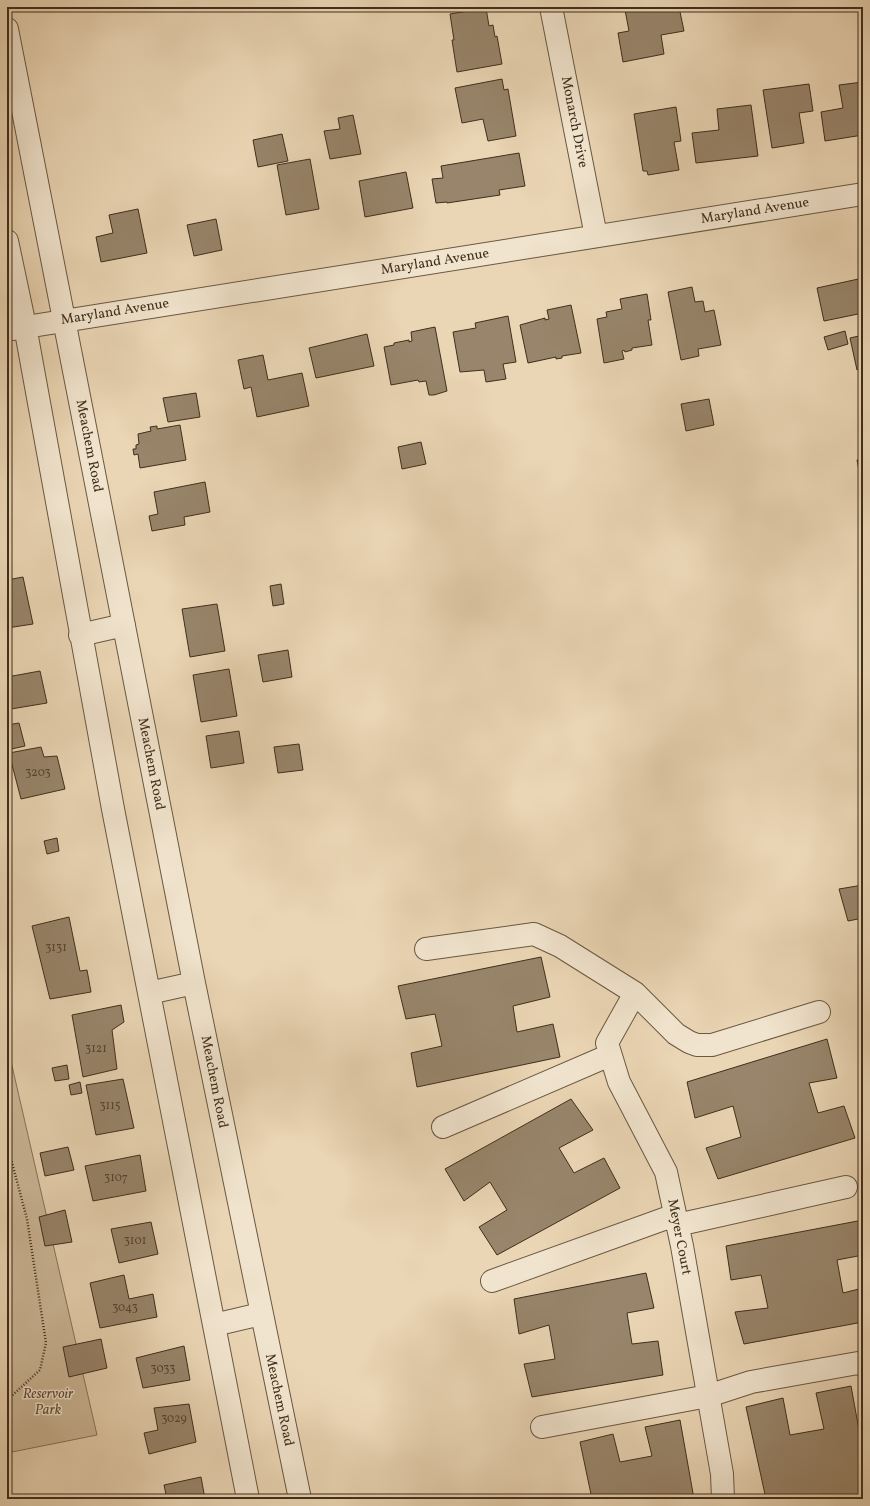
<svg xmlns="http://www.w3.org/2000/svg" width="870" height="1506" font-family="Vollkorn,serif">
<rect width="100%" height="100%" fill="#ead5b4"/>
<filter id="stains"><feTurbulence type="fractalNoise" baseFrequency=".005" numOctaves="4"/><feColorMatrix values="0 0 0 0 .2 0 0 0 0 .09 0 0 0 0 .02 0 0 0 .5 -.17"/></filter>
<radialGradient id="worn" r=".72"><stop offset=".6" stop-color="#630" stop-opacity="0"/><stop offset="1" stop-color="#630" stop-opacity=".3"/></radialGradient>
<path fill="#cdb99a" stroke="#86745a" d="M7,1044l90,391 -90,18z"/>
<path fill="#98856b" stroke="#3f2f1b" d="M639,7h40l5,24 -23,4 3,19 -41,8 -5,-29 11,-2 -4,-21z
M486,8l3,18 4,-1 2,12 2,-1 5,28 -45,8 -5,-32h2l-4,-26z
M502,79l2,11 4,-1 8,47 -28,5 -5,-22 -21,4 -7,-35z
M863,82v53l-38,6 -4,-29 22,-4 -4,-23z
M809,84l4,27 -14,2 5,30 -32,5 -9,-58z
M751,105l7,51 -62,7 -4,-30 27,-3 -2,-21z
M676,107l5,34 -7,1 5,28 -31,5 -1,-4h-4l-9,-57z
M353,115l8,39 -31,5 -6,-28 16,-2 -2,-11z
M282,134l6,27 -30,6 -5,-27z
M519,153l6,33 -26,4 1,5 -53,8v-1l-11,1 -4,-24 11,-1 -2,-12z
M310,159l9,50 -33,6 -9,-50z
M406,172l7,36 -48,9 -6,-36z
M138,209l9,44 -46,9 -5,-25 17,-4 -4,-18z
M216,219l6,31 -28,6 -7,-31z
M863,278v35l-39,8 -7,-33z
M692,287l3,15 8,-1 2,11 9,-2 7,35 -23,4 1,7 -18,4 -13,-68z
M647,294l4,26h-3l4,25 -20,3v2l-7,2 -1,-2 -2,1 2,8 -20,4 -7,-44 10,-2 -1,-5 16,-3 -2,-10z
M571,305l10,48 -19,3v2l-6,1v-2l-28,6 -8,-38 25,-7v2l4,-1 -2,-9z
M508,316l8,46 -13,2 3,15 -20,3 -2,-12 -24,2 -7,-40 23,-4 -1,-5z
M435,327l12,64 -13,4h-5l-3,-14 -7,1 -1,-2 -27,5 -7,-38 10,-2v-2l15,-3v2l3,-1 -1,-9z
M845,331l3,13 -20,6 -4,-13z
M367,334l7,32 -58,12 -7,-30z
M863,335v44l-2,-11 -4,2 -7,-32z
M263,355l5,25 34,-7 7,33 -52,11 -6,-30 -7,2 -6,-29z
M196,393l4,24 -32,5 -5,-24z
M709,399l5,26 -28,6 -5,-27z
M180,425l6,35 -46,8 -2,-14 -4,1 -1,-6h3v-4l3,-1 -1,-10 13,-3 -1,-4 7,-1v3z
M421,442l5,22 -24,5 -4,-22z
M863,459v32l-6,-31z
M205,482l5,30 -26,5 1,8 -33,6 -3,-15 9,-2 -4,-22z
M23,577l10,47 -26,4v-48z
M281,584l3,20 -11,2 -3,-20z
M217,604l8,47 -35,6 -8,-48z
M288,650l4,27 -29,5 -5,-27z
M229,669l8,47 -36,6 -8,-47z
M40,671l7,32 -36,6 -4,-18v-14z
M19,723l6,23 -18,4v-25z
M239,731l5,32 -33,5 -5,-32z
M299,744l4,26 -25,3 -4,-26z
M41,747l3,10 13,-1 8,33 -44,10 -12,-46z
M57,838l2,13 -12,3 -3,-13z
M863,885v33l-15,3 -9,-32z
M69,917l11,54 7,-1 4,22 -41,7 -18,-73z
M541,957l9,40 -37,9 4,26 36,-8 7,33 -143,30 -6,-34 31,-7 -7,-32 -29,5 -8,-33z
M121,1005l3,17 -12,8 5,39 -34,8 -11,-62z
M827,1039l10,39 -28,5 9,30 26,-7 11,32 -137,41 -12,-31 35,-11 -8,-31 -38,12 -8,-36z
M67,1065l2,14 -14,2 -3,-13z
M123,1079l11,49 -38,7 -10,-50z
M80,1082l2,11 -11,2 -2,-10z
M571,1099l22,31 -34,18 15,25 30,-15 16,30 -123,67 -18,-28 28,-17 -17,-28 -26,19 -19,-32z
M68,1147l6,23 -29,6 -5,-23z
M140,1155l6,36 -53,10 -8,-35z
M65,1210l7,32 -27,4 -6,-29z
M863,1220v35l-26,5 6,33 20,-5v34l-119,22 -9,-32 33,-4 -7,-33 -30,5 -5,-34z
M151,1222l7,32 -39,9 -8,-34z
M646,1273l8,35 -27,5 5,31 26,-3 5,34 -131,22 -8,-33 31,-5 -6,-34 -30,9 -5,-35z
M124,1275l5,24 24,-5 4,23 -57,11 -10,-45z
M101,1339l6,29 -38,9 -6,-30z
M184,1346l6,34 -47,8 -7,-30z
M851,1386l12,66v47h-97l-20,-92 37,-9 7,37 34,-6 -8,-36z
M189,1404l7,38 -47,12 -5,-21 14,-3 -4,-22z
M680,1420l14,79h-102l-12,-57 33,-8 7,28 32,-6 -7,-29z
M201,1477l4,22h-38l-3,-14z"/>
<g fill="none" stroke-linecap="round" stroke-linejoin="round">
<g stroke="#6a5841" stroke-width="24">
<path id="minor" d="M551,7l45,229
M7,29l187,954 106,516
M7,241l18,85 88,483 135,690
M7,330l856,-136
M80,635l44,-10
M426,949l108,-15 26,12 75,47 41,41 13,8 8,3h15l107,-33
M149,993l45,-10
M635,993l-28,50 12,39 47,90 16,74 40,228 1,25
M443,1127l167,-72
M677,1225l169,-38
M492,1281l183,-66
M214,1325l47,-11
M542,1427l166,-31 43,-14 107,-19 5,2"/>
</g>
<path stroke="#3f2f1b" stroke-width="2.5" stroke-dasharray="1 2" stroke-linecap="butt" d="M7,1144l20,75 19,124 -6,27 -33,30"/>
<use href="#minor" stroke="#f1e4ce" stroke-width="22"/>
</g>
<g text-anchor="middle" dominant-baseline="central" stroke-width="3" stroke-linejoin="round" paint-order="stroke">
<g font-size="12" fill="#55442f">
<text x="38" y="773">3203</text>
<text x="56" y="948">3131</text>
<text x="96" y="1049">3121</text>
<text x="110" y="1106">3115</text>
<text x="116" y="1178">3107</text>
<text x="135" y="1241">3101</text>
<text x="125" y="1308">3043</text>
<text x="163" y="1369">3033</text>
<text x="174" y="1419">3029</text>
</g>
<g font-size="14" fill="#3f2f1b" stroke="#f1e4ce">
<text transform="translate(574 122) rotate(79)">Monarch Drive</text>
<text transform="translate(755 211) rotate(-9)">Maryland Avenue</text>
<text transform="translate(435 262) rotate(-9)">Maryland Avenue</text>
<text transform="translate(115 312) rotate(-9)">Maryland Avenue</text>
<text transform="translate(89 446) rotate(79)">Meachem Road</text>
<text transform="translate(151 764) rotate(79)">Meachem Road</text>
<text transform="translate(214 1082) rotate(79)">Meachem Road</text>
<text transform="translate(679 1237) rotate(79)">Meyer Court</text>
<text transform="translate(279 1400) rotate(78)">Meachem Road</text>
</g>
<g font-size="14" font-style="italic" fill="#5b4b34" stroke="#f1e4ce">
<text x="48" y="1394">Reservoir<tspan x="48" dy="16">Park</tspan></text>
</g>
</g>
<rect width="870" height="1506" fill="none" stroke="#ead5b4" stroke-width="24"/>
<rect x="8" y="8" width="854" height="1490" fill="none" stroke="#3f2f1b" stroke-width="2"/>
<rect x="12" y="12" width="846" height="1482" fill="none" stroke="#3f2f1b"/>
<rect width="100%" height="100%" filter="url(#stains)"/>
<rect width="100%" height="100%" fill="url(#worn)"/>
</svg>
